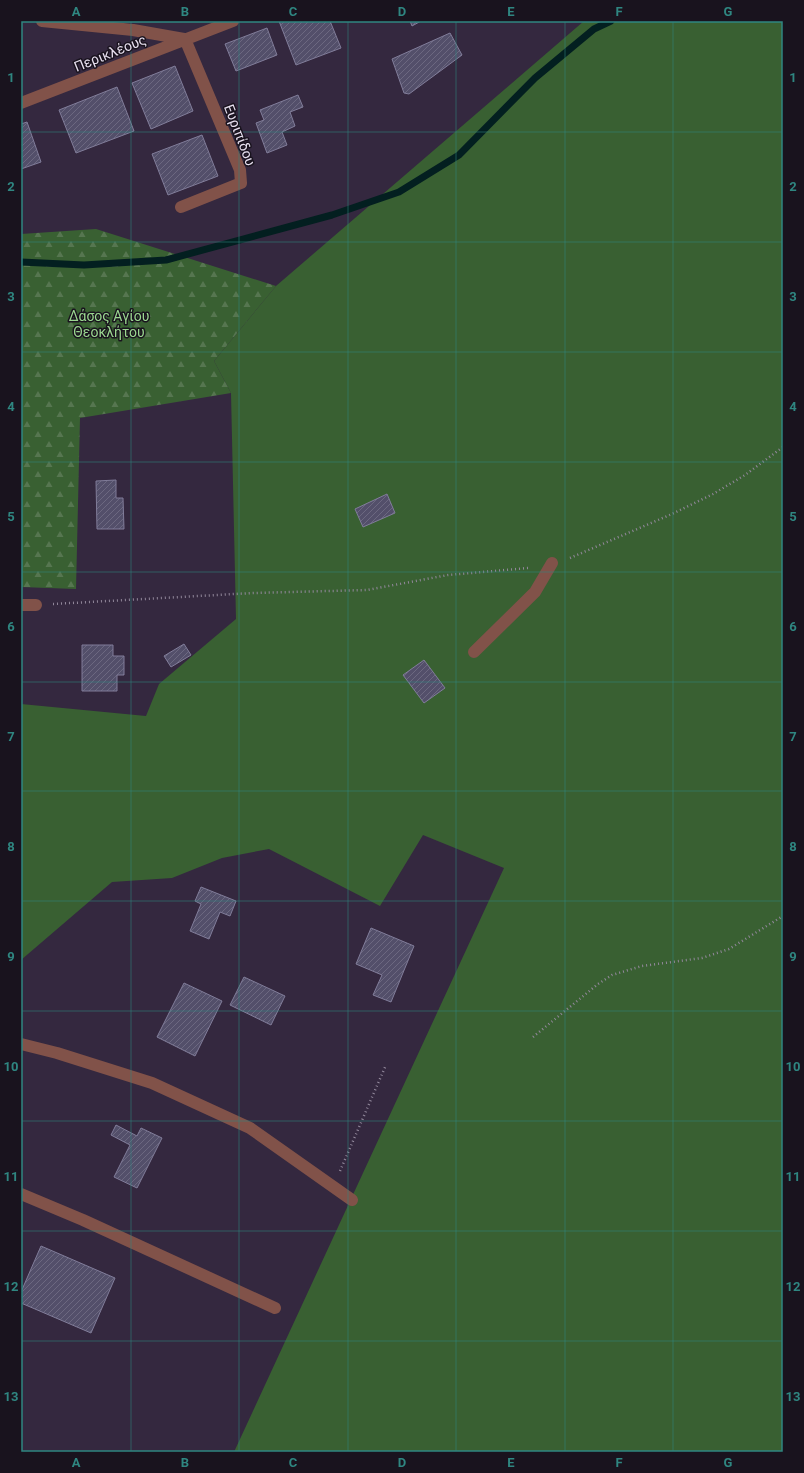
<svg xmlns="http://www.w3.org/2000/svg" width="804" height="1473" font-family="Roboto,sans-serif">
<defs>
<pattern id="forest-firs" width="22" height="20" patternUnits="userSpaceOnUse"><rect width="22" height="20" fill="#396032"/><path d="M5 1l3.5 6h-7zM16 11l3.5 6h-7z" fill="#567650"/></pattern>
<pattern id="building-hatch" width="6" height="6" patternUnits="userSpaceOnUse"><rect width="6" height="6" fill="#534f6a"/><path d="M-1 1l2-2M0 6l6-6M5 7l2-2" fill="none" stroke="#6c6880"/></pattern>
</defs>
<rect width="100%" height="100%" fill="#34283f"/>
<path fill="#396032" d="M584,21h199v1431h-549l270,-584 -81,-33 -43,71 -111,-57 -47,9 -50,20 -60,4 -91,78v-256l125,12 13,-32 77,-65 -5,-226 -17,-32 62,-75z"/>
<path fill="url(#forest-firs)" d="M96,229l180,57 -62,75 17,32 -151,25 -4,171 -55,-2v-353z"/>
<g fill="none" stroke-linecap="round" stroke-linejoin="round">
<path stroke="#031f20" stroke-width="7" d="M21,262l63,3 82,-5 166,-45 67,-23 60,-37 76,-77 59,-49 17,-8"/>
</g>
<path fill="url(#building-hatch)" stroke="#817d9a" d="M279,21h51l11,27 -45,17z
M410,21h11l-9,5z
M267,28l10,27 -41,16 -11,-27z
M450,33l12,22 -53,39 -5,-1 -12,-34z
M175,66l18,45 -42,18 -19,-46z
M117,87l17,44 -58,22 -17,-43z
M298,95l5,12 -13,5 5,14 -13,6 5,13 -20,8 -11,-30 8,-3 -4,-10z
M27,122l14,40 -20,7v-45z
M202,135l16,41 -50,19 -16,-41z
M116,480v18h7l1,31h-27l-1,-48z
M387,494l8,19 -32,14 -8,-18z
M184,644l7,11 -20,12 -7,-11z
M82,645h31v11h11v19h-7v16h-35z
M424,660l21,28 -21,15 -21,-28z
M201,887l35,14 -6,15 -10,-4 -11,27 -19,-8 11,-27 -6,-3z
M371,928l43,18 -23,56 -18,-7 9,-20 -26,-11z
M244,977l41,19 -14,29 -41,-20z
M184,983l38,18 -27,55 -38,-19z
M116,1125l21,11 4,-8 21,10 -25,50 -23,-11 16,-32 -19,-10z
M41,1246l74,32 -24,55 -70,-30v-11z"/>
<g fill="none" stroke-linecap="round" stroke-linejoin="round">
<path stroke="#92889b" stroke-width="2.5" stroke-dasharray="1 3" stroke-linecap="butt" d="M570,558l102,-44 41,-20 32,-19 38,-28
M53,604l200,-11 114,-3 81,-15 80,-7
M533,1037l65,-53 14,-9 30,-9 60,-8 27,-9 54,-33
M340,1171l46,-106"/>
<path stroke="#815249" stroke-width="12" d="M42,21l91,9 51,9
M21,103l212,-82
M181,207l60,-24 -1,-13 -55,-131
M21,605h15
M474,652l61,-60 17,-29
M21,1044l36,9 95,30 98,45 102,72
M21,1194l62,26 192,88"/>
</g>
<path fill="none" stroke="#2f8681" stroke-width="1" stroke-opacity="0.55" d="M131,21v1431M239,21v1431M348,21v1431M456,21v1431M565,21v1431M673,21v1431M21,132h762M21,242h762M21,352h762M21,462h762M21,572h762M21,682h762M21,791h762M21,901h762M21,1011h762M21,1121h762M21,1231h762M21,1341h762"/>
<g text-anchor="middle" dominant-baseline="central" stroke-width="3" stroke-linejoin="round" paint-order="stroke">
<g font-size="14" fill="#e7dfef" stroke="#19131e">
<text transform="translate(110 53) rotate(-22)">Περικλέους</text>
<text transform="translate(240 135) rotate(69)">Ευριπίδου</text>
</g>
<g font-size="14" fill="#9bd790" stroke="#19131e">
<text x="109" y="316">Δάσος Αγίου<tspan x="109" dy="16">Θεοκλήτου</tspan></text>
</g>
</g>
<rect width="804" height="1473" fill="none" stroke="#19131e" stroke-width="44"/>
<rect x="22" y="22" width="760" height="1429" fill="none" stroke="#2f8681" stroke-width="1.5"/>
<g font-size="13" text-anchor="middle" font-weight="bold" fill="#2f8681">
<text x="76" y="16">A</text>
<text x="185" y="16">B</text>
<text x="293" y="16">C</text>
<text x="402" y="16">D</text>
<text x="511" y="16">E</text>
<text x="619" y="16">F</text>
<text x="728" y="16">G</text>
<text x="11" y="82">1</text>
<text x="793" y="82">1</text>
<text x="11" y="191">2</text>
<text x="793" y="191">2</text>
<text x="11" y="301">3</text>
<text x="793" y="301">3</text>
<text x="11" y="411">4</text>
<text x="793" y="411">4</text>
<text x="11" y="521">5</text>
<text x="793" y="521">5</text>
<text x="11" y="631">6</text>
<text x="793" y="631">6</text>
<text x="11" y="741">7</text>
<text x="793" y="741">7</text>
<text x="11" y="851">8</text>
<text x="793" y="851">8</text>
<text x="11" y="961">9</text>
<text x="793" y="961">9</text>
<text x="11" y="1071">10</text>
<text x="793" y="1071">10</text>
<text x="11" y="1181">11</text>
<text x="793" y="1181">11</text>
<text x="11" y="1291">12</text>
<text x="793" y="1291">12</text>
<text x="11" y="1401">13</text>
<text x="793" y="1401">13</text>
<text x="76" y="1467">A</text>
<text x="185" y="1467">B</text>
<text x="293" y="1467">C</text>
<text x="402" y="1467">D</text>
<text x="511" y="1467">E</text>
<text x="619" y="1467">F</text>
<text x="728" y="1467">G</text>
</g>
</svg>
